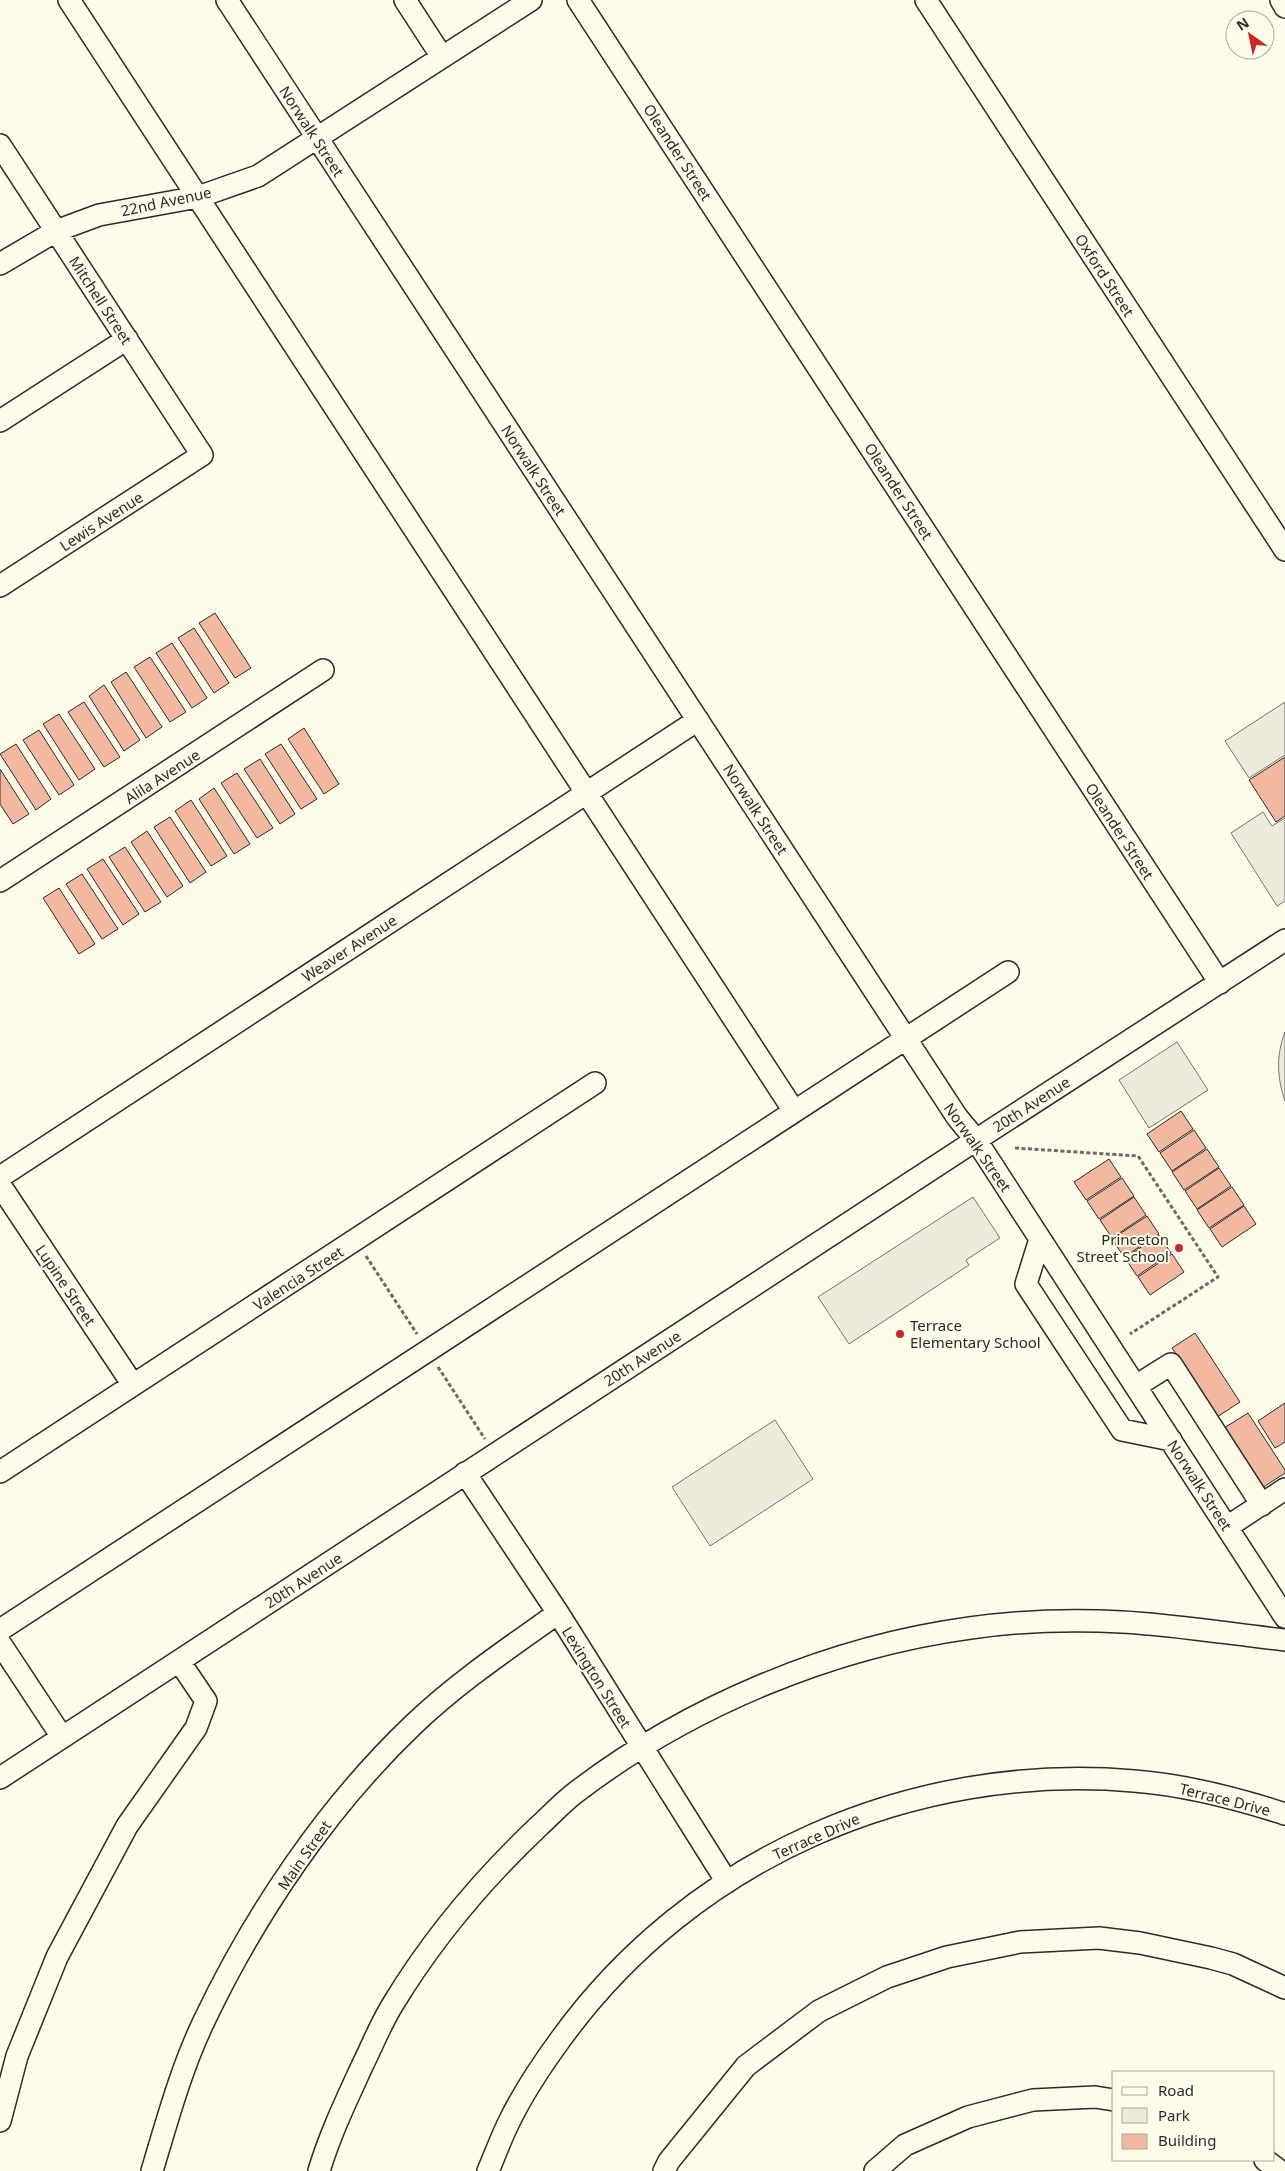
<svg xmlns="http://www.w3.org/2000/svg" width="1285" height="2171" font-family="'Noto Sans',sans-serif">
<rect width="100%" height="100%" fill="#fdfbea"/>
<path fill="#ecebdb" stroke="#74746e" d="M1285,1032v69c-8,-23 -9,-46 0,-69z
M775,1420l38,59 -103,67 -38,-59z"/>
<path fill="#eceadb" stroke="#74746e" d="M1285,702v53l-36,23 -24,-37z
M1263,812l9,14 13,-8v83l-8,5 -46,-73z
M1177,1042l31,48 -59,38 -30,-48z
M973,1197l27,41 -34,22 3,5 -120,79 -31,-47z"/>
<path fill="#f2b8a0" stroke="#2b2b2b" d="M215,613l36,55 -16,10 -36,-55z
M194,628l35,55 -15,10 -36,-55z
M172,643l35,55 -15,10 -36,-55z
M150,657l36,55 -16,10 -36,-55z
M126,672l36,55 -16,11 -35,-56z
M104,685l36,55 -16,11 -35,-55z
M84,702l36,55 -16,10 -36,-55z
M59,714l36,55 -16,11 -36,-56z
M304,728l35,56 -15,10 -36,-55z
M39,730l35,55 -15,10 -36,-55z
M16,744l35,55 -15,11 -36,-56z
M281,744l36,55 -16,10 -36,-55z
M1285,757v59l-9,6 -27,-42z
M260,759l35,55 -15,10 -36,-55z
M0,769l29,45 -16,10 -13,-20z
M237,773l36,55 -16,10 -36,-55z
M214,788l36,56 -16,10 -35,-55z
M191,800l36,56 -16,10 -36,-55z
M170,817l36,55 -16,11 -36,-56z
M147,831l36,55 -16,11 -36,-55z
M125,847l36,55 -16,10 -36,-55z
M103,859l36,55 -16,11 -36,-56z
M82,874l36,55 -16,10 -36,-55z
M59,888l36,56 -16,10 -36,-56z
M1181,1111l12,18 -34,23 -12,-18z
M1194,1130l12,18 -34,23 -12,-18z
M1207,1149l12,18 -35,23 -12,-18z
M1109,1159l12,18 -35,23 -12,-18z
M1219,1168l12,18 -34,23 -12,-18z
M1122,1178l12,18 -35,23 -12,-18z
M1232,1187l12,18 -35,23 -12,-18z
M1134,1197l12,18 -34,23 -12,-18z
M1244,1206l12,18 -34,23 -12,-18z
M1147,1216l12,18 -35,23 -12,-18z
M1159,1235l12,18 -34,23 -12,-18z
M1172,1254l12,18 -34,23 -12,-18z
M1195,1333l45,69 -23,15 -45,-69z
M1285,1403v39l-10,6 -17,-27z
M1248,1413l37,57v3l-23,15 -38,-60z"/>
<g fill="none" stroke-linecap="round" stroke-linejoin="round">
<g stroke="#2b2b2b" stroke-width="24">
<path id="minor" d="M69,0l725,1111
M227,0l730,1117 19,23 309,477
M405,0l37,57
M578,0l642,983
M926,0l359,550
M1281,0l4,7
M0,145l202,310 -202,131
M0,264l56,-33 43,-16 99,-18 60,-21 273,-176
M0,421l127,-82
M0,881l323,-211
M0,1177l698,-457
M0,1185l133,200
M1040,1239l-14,45 96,146 49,10
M1136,1386l35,-22 91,141
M0,1472l595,-389
M465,1473l93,140 169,269
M1227,1527l58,-38
M0,1630l1008,-658
M0,1643l62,94
M0,1778l976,-638 309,-200
M0,2121l17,-65 40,-99 70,-131 69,-98 10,-27 -27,-40
M1265,2160l15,11
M152,2171c15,-50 29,-102 52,-150 52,-109 123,-214 210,-297 44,-42 95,-76 144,-111
M319,2171c11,-37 28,-72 44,-107 10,-20 18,-41 30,-60 40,-66 90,-125 146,-178 12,-11 23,-23 36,-33 112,-86 255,-146 395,-165 50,-7 101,-9 152,-6 54,3 109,12 163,18
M488,2171c7,-16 13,-33 21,-49 14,-29 32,-56 51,-82 131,-182 352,-278 574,-259 52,4 102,17 151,33
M664,2171l5,-10 77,-95 73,-55 68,-34 60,-20 73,-15 79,-4 41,5 71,15 22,6 52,24
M875,2171l30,-26 63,-28 65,-17 62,-3 19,3"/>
</g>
<path stroke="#6a6964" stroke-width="3" stroke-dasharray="4 2.5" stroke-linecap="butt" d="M1015,1148l123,8 80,121 -88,57
M366,1256l51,78
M438,1367l47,72"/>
<use href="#minor" stroke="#fdfbea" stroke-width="21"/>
</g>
<g fill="#c62828" stroke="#fdfbea" stroke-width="2">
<circle cx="1179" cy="1248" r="5"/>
<circle cx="900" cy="1334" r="5"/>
</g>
<g text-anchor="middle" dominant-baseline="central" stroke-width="4" stroke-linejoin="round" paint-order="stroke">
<g font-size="15" fill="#2b2b2b" stroke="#fdfbea">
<text transform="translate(312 131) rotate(57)">Norwalk Street</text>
<text transform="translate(678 152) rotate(57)">Oleander Street</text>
<text transform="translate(166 201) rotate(-12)">22nd Avenue</text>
<text transform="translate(1105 275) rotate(57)">Oxford Street</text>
<text transform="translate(101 300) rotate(57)">Mitchell Street</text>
<text transform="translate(534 470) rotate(57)">Norwalk Street</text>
<text transform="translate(899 491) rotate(57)">Oleander Street</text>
<text transform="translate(101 521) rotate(-33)">Lewis Avenue</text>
<text transform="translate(162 776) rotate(-33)">Alila Avenue</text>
<text transform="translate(756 809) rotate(57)">Norwalk Street</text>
<text transform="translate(1120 831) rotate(57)">Oleander Street</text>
<text transform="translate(349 948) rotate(-33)">Weaver Avenue</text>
<text transform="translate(1031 1104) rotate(-33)">20th Avenue</text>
<text transform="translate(978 1147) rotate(55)">Norwalk Street</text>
<text transform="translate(298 1278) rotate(-33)">Valencia Street</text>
<text transform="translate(66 1285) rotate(56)">Lupine Street</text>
<text transform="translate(642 1358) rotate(-33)">20th Avenue</text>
<text transform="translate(1200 1485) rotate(57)">Norwalk Street</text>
<text transform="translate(303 1580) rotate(-33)">20th Avenue</text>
<text transform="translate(597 1677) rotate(58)">Lexington Street</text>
<text transform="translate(1225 1799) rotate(14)">Terrace Drive</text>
<text transform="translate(816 1836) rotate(-24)">Terrace Drive</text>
<text transform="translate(304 1855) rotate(-55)">Main Street</text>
</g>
<g font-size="15" fill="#2b2b2b" stroke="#fdfbea" text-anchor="end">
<text x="1169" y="1239">Princeton<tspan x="1169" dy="17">Street School</tspan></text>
<text x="910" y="1325" text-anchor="start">Terrace<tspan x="910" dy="17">Elementary School</tspan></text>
</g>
</g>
<rect x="1112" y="2071" width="162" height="90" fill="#fdfbea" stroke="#a9a89e"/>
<rect x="1122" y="2087" width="25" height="8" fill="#fdfbea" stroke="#a9a89e"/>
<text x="1158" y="2096" font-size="15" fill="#2b2b2b">Road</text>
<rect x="1122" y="2108" width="25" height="15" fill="#ecebdb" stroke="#a9a89e"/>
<text x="1158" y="2121" font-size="15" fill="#2b2b2b">Park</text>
<rect x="1122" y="2134" width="25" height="15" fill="#f2b8a0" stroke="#a9a89e"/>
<text x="1158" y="2146" font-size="15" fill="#2b2b2b">Building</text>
<g transform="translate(1250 35) rotate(327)"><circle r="24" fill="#fdfbea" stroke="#a9a89e"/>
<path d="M0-4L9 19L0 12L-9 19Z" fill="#c62828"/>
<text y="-8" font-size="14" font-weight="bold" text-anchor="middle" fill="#2b2b2b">N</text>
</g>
</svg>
